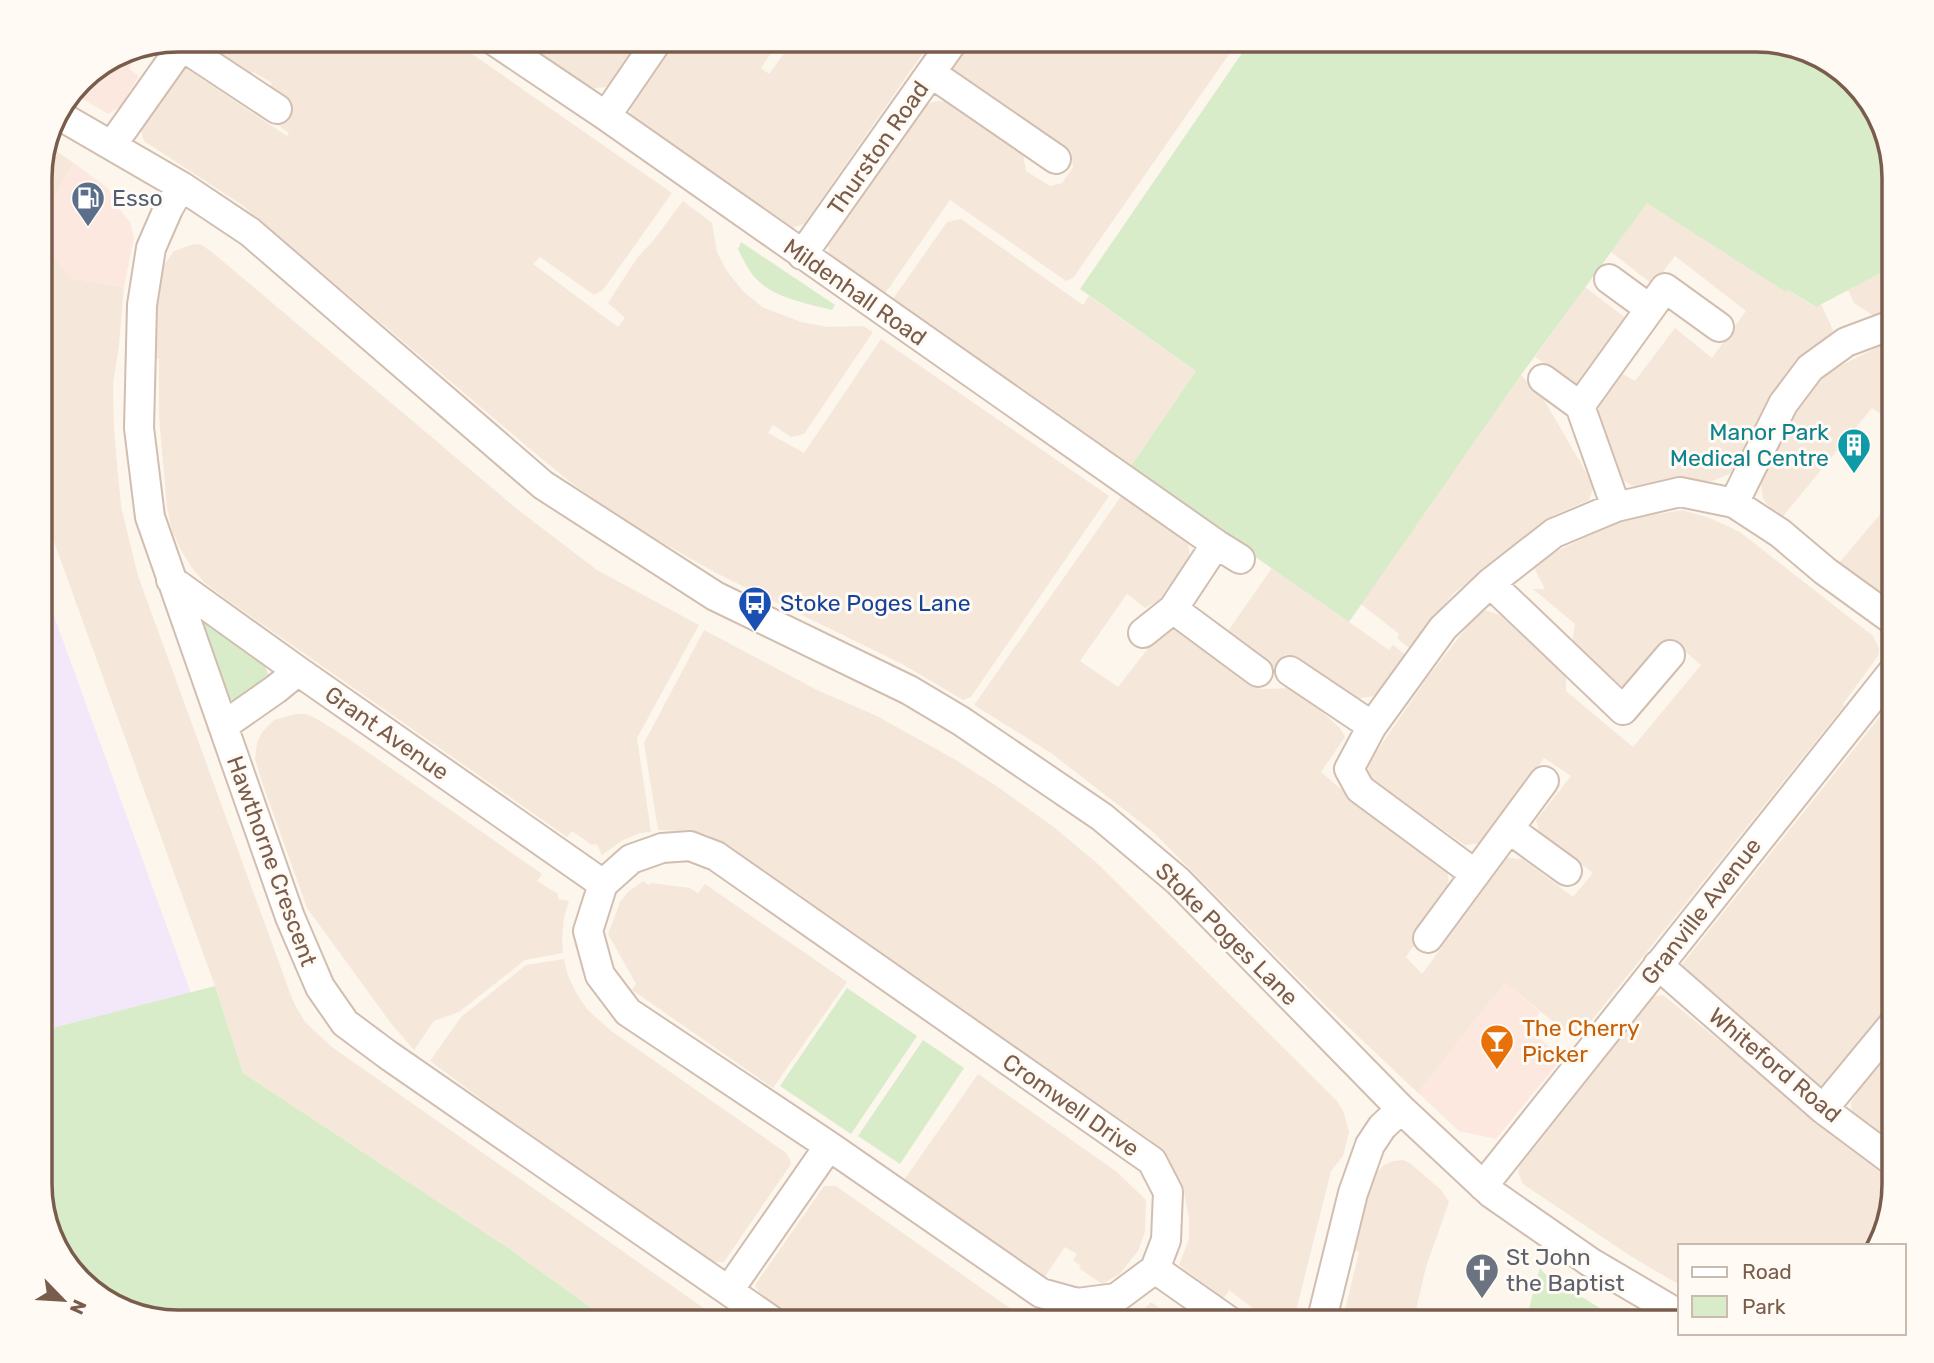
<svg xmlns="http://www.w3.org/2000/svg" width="1934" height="1363" font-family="Rubik,sans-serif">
<rect width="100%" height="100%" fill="#fdf6ec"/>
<path fill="#f5e8da" d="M185,40h267l220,153 -69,97 -9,5 -54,-38 -7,7 85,63 7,-9 -17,-15 29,-45 16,-17 30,-40 29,22 5,29 9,18 17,21 19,16 39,15 27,5 35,-1 10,6 -69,102 -13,3 -18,-12 -5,8 36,20 77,-114 228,157 -138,201 -8,3 -61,-36 -188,-92 -87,-50 -57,-40 -40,-33 -288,-244 -98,-64 -5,-18 42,-58 106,71 2,-3 -12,-9 8,-12 -17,-21 4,-8 -19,-11 -8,7z
M511,40h132l-29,42 -7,5 -20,2z
M669,40h111l-19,28 8,6 25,-34h138l-128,184 -12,4 -12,-1 -148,-108 -3,-17z
M967,40h272l-166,238 -7,3 -116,-81 -68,98 -50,-36 -3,-8 -1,-15 93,-133 15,-5 11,1 76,52 3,17 24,15 12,-3 11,-16 -2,-16 -119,-75 -1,-8z
M47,145l27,18 -33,57v-51z
M1647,202l139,89 2,-1 27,17 6,-3 12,26 -3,9 -29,20 -15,15 -54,99 -20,8 -80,5 -15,-10 -20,-55 2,-16 24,-31 12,7 40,-53 37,30 34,-47 -71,-55 -22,29 -42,-33z
M961,219l122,86 6,-9 107,75 -67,98 -239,-166 57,-81z
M41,240l30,38 53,9 -5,58 -6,39 1,46 7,76 17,70 155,425 12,21 27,25 393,276h-113l-101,-73 -268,-177 -28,-87 -174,-480z
M194,244l8,1 11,8 304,256 80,61 102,55 -62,113 14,94 -11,1 -17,7 -21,15 -5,-11 -5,1 -20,-14 -5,6 -341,-238 -21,-16 -13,-15 -11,-18 -9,-19 -5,-24 -8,-90v-58l-6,-1 8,-89 13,-18z
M1894,266v45l-17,7 -23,-15 -6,-13z
M1585,287l46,35 -44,59 -13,3 -39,-27z
M1894,339v84l-22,-15 -92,112 -17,-21 -2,-15 17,-44 30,-49 26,-22z
M1521,375l22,23 51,88 -5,14 -35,15 -100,78 -45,55 -12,-10 2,-4 -38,-30z
M1122,495l66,48 2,14 -31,43 -14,8 -18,-14 -47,67 38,26 46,-59 18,3 78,58 35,-1 45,40 5,9 -24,35 35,30 92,71 1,21 -43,63 16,17 85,-116 16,1 50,38 20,-24 -54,-41 -3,-12 35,-44 -27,-18 -61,85 -18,2 -95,-66 -2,-15 60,-87 53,-68 19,6 66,62v14l67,56 68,-82 -30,-26 -46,50 -53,-48 3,-17 -42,-35h12l-11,-21 14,-13 75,-35 59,-10 28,8 30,14 133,104 6,12 -1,8 -35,48 1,2 -268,334 -71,-57 -87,110 -94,-89 -171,-172 -102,-79 -77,-48z
M1894,498v112l-56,-46z
M1272,568l117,82 4,-5 13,10 -30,41 -21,3 -69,-45 -15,21 -50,-34z
M704,630l113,60 60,26 77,43 41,26 60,43 44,37 238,236 7,12 5,19 -6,24 -12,15 -38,152 -27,-5 -37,-28 -5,8 -45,-33 10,-26v-19l-5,-28 -16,-32 -19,-21 -424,-295 -19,-10 -16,-3 -32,-1 -14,-87z
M1894,699v308l-62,75 -9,5 -8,-3 -136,-116z
M296,714h10l11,5 35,22 190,133 -5,7 21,13v5l11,2 -5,17 -2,23 1,12 -38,7 -66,52 -25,9 -20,29 -24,-28 -83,-114 -45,-126 -7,-23 2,-16 5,-11 12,-12z
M643,881l6,4 2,-2 39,5 8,5 7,-9 142,98 -74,106 -141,-98 4,-6 -28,-50 12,-32 8,-10z
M564,959l4,17 10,20 9,13 23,21 175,122 4,5 2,7 -67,98h-9l-51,-27 -234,-174 31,-44 65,-52z
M1663,995l231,187 -21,64h-193v39l-48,-28 -109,-73 -5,-12 2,-6 134,-170z
M1894,1048v99l-42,-33 -1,-11 7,-12z
M978,1074l139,98 29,28 -1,32 -7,19 -18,23 -18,10 -23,-16 2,-2 -8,-6 4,-6 -12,-7 -21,31 -140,-98z
M1403,1160l7,3 31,27 8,12 -23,65 -13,56h-71l17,-71 -5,-2 17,-72 13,-13 9,-4z
M824,1186h12l195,137h-229l-43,-31 -4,-7z
M1151,1302l30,21h-57l8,-3z"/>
<path fill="#fde8e0" d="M134,49l2,6 -7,14 10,7 -19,31 -12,7 -35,-21 14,-18 39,-24z
M74,163l35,26 6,15 15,18 4,16 -10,49 -53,-9 -30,-38v-20z
M1505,983l35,29 -13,17 36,28 -67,82 -37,-8 -41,-38z"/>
<path fill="#f3e8fa" d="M41,580l150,413 -150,38z"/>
<path fill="#d8ecc9" d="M1251,40h505l83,29 40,48 15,61v88l-78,41 -28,-17 -2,2 -139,-89 -126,172 -172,247 -220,-153 67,-98 -116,-82z
M741,242l94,63 -3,5c-27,-7 -63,-13 -80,-36 -6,-8 -10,-17 -14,-25z
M196,620h9l59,42 5,15 -23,24 -21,-2z
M215,986l28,87 268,177 101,73h-434l-83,-29 -36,-41 -18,-60v-162z
M847,988l70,48 -66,98 -71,-48z
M923,1040l41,28 -64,96 -42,-28z
M1540,1268l5,6 79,49h-99z"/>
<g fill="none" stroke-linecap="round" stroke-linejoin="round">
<g stroke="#d1beb0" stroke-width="32">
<path id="minor" d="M493,40l113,76 610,428 24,15
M174,41l103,68
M931,73l125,86
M57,114l124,72 69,46 293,253 172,111 194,94 52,31 141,96 76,64 223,228 90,84 99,69 90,53
M606,116l52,-76
M112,145l70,-99
M181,186l-13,23 -17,39 -9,57 -3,123 11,89 140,400 30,70 25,36 43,32 387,268
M802,255l152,-215
M1609,279l41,30
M1543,379l37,27 36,101
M1580,406l85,-118 54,39
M1734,503l49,-99 27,-36 36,-26 48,-18
M171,580l127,91 305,213
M1490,583l133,127 47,-55
M1173,609l43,-65
M1143,633l30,-24 85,63
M1290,671l82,55
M223,726l53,-37 22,-18
M1509,829l58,42
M690,846l26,10 436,305 16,31 -2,48 -11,29 -39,29 -39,5 -36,-10 -212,-147 -201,-134 -28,-37 -12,-44 15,-47 28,-25 31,-11z
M1475,874l-115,-85 -11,-20 23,-43 71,-98 47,-45 64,-50 62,-26 64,-15 54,11 46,30 45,38 69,50
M1428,938l116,-157
M1658,965l165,144 71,53
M1823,1109l71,-86
M1483,1186l411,-516
M1155,1269l77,54
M729,1290l100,-144
M1321,1323l32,-130 17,-48 12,-18 19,-18"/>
</g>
<use href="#minor" stroke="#fff" stroke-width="28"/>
</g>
<defs>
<g id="fuel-pin" transform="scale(1.75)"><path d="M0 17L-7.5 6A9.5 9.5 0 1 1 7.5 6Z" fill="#5c6f8a" stroke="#fffaf3"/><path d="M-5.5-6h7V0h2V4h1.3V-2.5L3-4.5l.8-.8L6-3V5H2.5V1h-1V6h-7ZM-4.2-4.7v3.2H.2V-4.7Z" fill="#fff"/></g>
<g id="building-pin" transform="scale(1.75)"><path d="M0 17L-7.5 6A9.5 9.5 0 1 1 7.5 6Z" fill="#0f9aa8" stroke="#fffaf3"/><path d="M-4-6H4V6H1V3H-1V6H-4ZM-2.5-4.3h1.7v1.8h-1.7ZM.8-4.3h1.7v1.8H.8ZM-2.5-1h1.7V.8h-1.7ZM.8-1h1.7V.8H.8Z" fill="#fff"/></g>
<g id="bus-pin" transform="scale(1.75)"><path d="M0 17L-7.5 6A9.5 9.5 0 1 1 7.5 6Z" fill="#1a4fb4" stroke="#fffaf3"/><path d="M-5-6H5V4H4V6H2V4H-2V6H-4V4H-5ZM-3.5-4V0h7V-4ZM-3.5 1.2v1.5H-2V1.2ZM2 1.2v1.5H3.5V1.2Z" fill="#fff"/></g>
<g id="bar-pin" transform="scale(1.75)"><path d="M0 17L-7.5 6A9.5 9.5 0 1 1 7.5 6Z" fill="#e8710a" stroke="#fffaf3"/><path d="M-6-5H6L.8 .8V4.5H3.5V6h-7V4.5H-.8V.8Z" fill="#fff"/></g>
<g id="church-pin" transform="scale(1.75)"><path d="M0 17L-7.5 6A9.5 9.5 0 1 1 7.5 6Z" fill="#6b7280" stroke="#fffaf3"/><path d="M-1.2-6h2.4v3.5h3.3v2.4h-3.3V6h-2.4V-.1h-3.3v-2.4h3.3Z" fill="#fff"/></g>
</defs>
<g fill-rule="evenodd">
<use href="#fuel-pin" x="88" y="198"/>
<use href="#building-pin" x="1854" y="445"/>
<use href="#bus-pin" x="755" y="603"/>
<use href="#bar-pin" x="1497" y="1041"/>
<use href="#church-pin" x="1482" y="1270"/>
</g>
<g text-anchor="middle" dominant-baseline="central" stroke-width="6" stroke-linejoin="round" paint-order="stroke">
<g font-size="23" fill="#7a5c4d" stroke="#fffaf3">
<text transform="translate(878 148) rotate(-55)">Thurston Road</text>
<text transform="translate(855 292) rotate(35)">Mildenhall Road</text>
<text transform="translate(387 733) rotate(35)">Grant Avenue</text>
<text transform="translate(272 861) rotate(70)">Hawthorne Crescent</text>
<text transform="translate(1701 911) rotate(-52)">Granville Avenue</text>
<text transform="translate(1227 934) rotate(45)">Stoke Poges Lane</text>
<text transform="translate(1775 1065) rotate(40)">Whiteford Road</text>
<text transform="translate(1071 1105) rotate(35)">Cromwell Drive</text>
</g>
<g font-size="23" fill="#4e5e75" stroke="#fffaf3" text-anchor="start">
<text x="112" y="198">Esso</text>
</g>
<g font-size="23" fill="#0d838f" stroke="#fffaf3" text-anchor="end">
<text x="1829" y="432">Manor Park<tspan x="1829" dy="26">Medical Centre</tspan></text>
</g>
<g font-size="23" fill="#164399" stroke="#fffaf3" text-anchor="start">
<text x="780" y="603">Stoke Poges Lane</text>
</g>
<g font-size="23" fill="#c56008" stroke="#fffaf3" text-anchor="start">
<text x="1522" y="1028">The Cherry<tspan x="1522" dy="26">Picker</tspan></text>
</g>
<g font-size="23" fill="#5b616d" stroke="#fffaf3" text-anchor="start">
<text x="1506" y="1257">St John<tspan x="1506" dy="26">the Baptist</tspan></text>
</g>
</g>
<path d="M0 0H1934V1363H0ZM178 52H1756A126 126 0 0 1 1882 178V1184A126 126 0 0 1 1756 1310H178A126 126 0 0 1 52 1184V178A126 126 0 0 1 178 52Z" fill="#fffaf3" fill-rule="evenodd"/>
<path fill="none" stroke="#7a5c4d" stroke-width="3.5" d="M178 52H1756A126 126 0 0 1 1882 178V1184A126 126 0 0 1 1756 1310H178A126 126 0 0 1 52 1184V178A126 126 0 0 1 178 52Z"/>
<rect x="1678" y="1244" width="228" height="91" fill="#fffaf3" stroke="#cabbb1" stroke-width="2"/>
<rect x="1692" y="1267" width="35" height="10" fill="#ffffff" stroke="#cabbb1" stroke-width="2"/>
<text x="1742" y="1279" font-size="21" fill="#7a5c4d">Road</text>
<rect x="1692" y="1296" width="35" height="21" fill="#d8ecc9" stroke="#cabbb1" stroke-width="2"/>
<text x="1742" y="1314" font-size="21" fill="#7a5c4d">Park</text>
<g transform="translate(63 1300) rotate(115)" stroke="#fffaf3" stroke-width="5" paint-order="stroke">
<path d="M0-5L12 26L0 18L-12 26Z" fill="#7a5c4d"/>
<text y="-10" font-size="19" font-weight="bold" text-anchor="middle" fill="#7a5c4d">N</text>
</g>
</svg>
